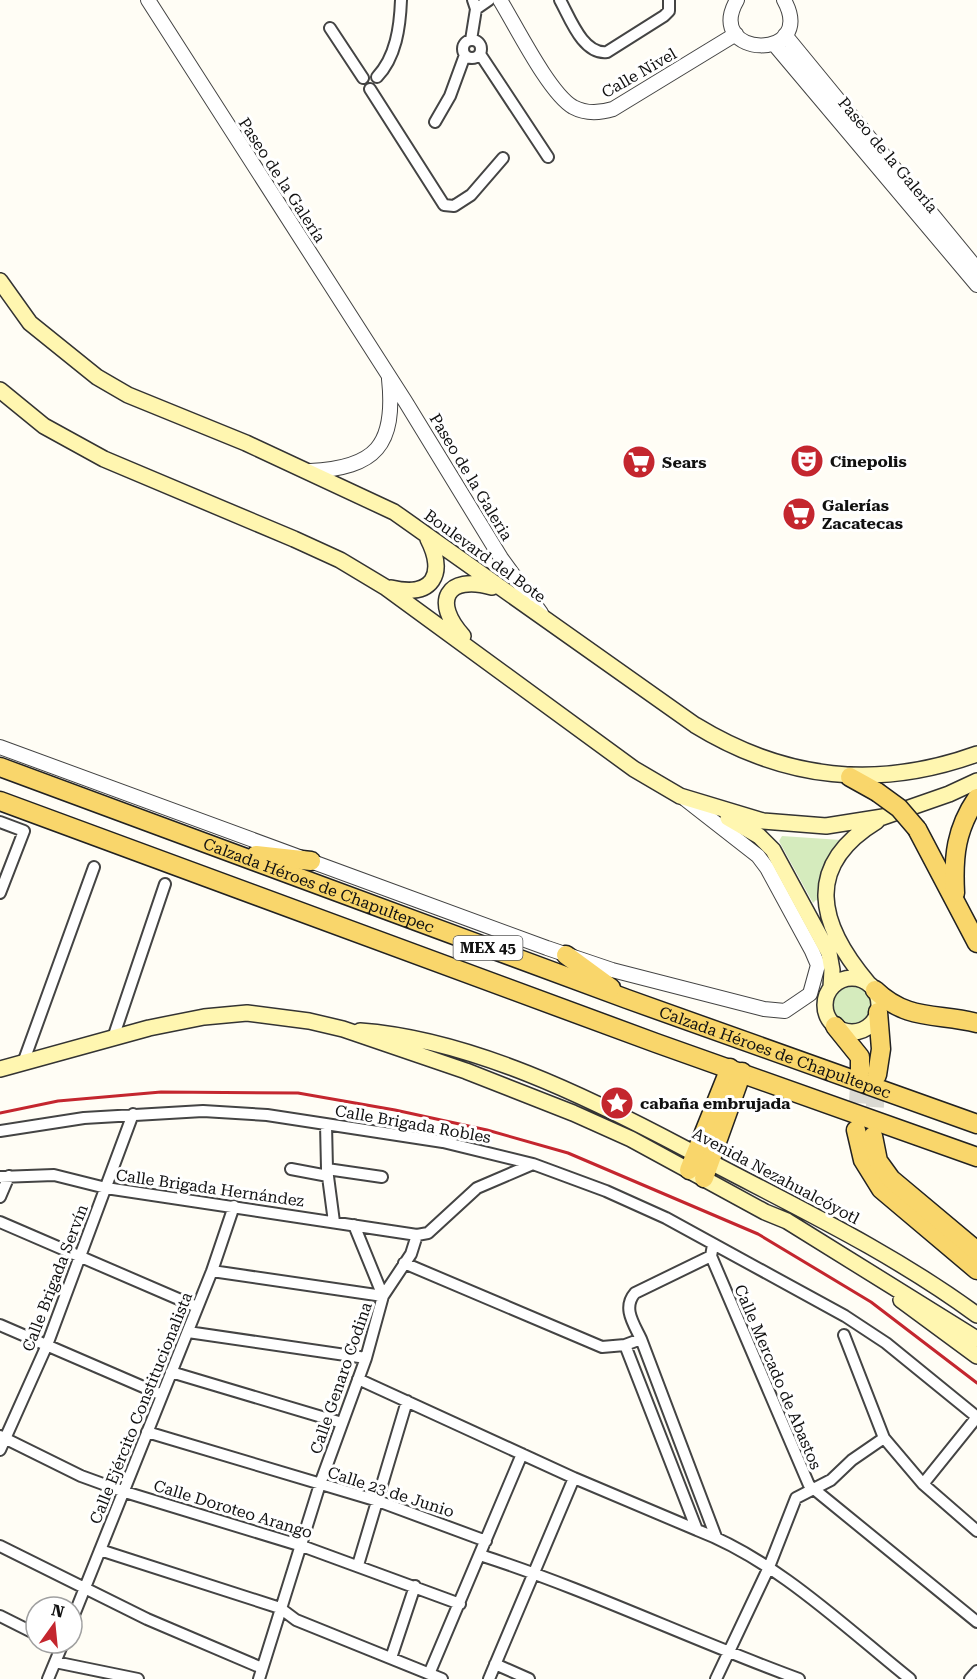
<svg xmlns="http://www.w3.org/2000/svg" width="977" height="1679" font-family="'Roboto Serif',serif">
<rect width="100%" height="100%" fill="#fffdf5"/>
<path fill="#d5ebbd" d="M782,836l59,4 -21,62 -4,-2 -3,3 -34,-62z
M832 1005a20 20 0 1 1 40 0a20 20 0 1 1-40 0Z"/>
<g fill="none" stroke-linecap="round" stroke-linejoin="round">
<path stroke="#dbdad3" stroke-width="18" stroke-dasharray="18 9" stroke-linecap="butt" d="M856,1130l4,-58
M873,1134l4,-59"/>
<g stroke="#444" stroke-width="14">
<path id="minor" d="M560,0c10,18 23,55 47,52l57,-36 5,-5v-11
M476,9l13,-9
M330,28l33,50
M471,40l5,-31 -3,-9
M463 49a9 9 0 1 1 18 0a9 9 0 1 1-18 0Z
M480,54l68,103
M377,77c19,-20 23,-50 24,-77
M370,89l74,116 10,1 17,-11 32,-37
M435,122l15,-26 15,-41
M0,822l24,9 -24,62
M113,1038l52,-154
M23,1063l71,-196
M326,1124l1,45 7,53
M0,1131l84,-13 119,-7 64,4 176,27 90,22 73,27 60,27 179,98 41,27 91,74 -54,67
M291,1169l37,7
M327,1169l55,8
M0,1177l54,-2 52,13 311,47
M0,1197l9,-21
M0,1222l197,85
M354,1225l29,71
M713,1245l-2,11 98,229 168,137
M404,1263l198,84 23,-2 16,-6c-7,-15 -19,-31 -6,-46l76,-37
M212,1271l171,25
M0,1325l162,70
M188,1332l178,26
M844,1335l40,103 39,46 54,47
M641,1339l75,198
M625,1345l72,185c79,30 148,97 213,149
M171,1372l171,51
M358,1379l216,99 123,52
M147,1432l231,69 108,40
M0,1436l81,40 44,16 177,54 158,58
M0,1450l47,-105 86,-231
M0,1546l147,73 115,49
M100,1550l180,58 16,12 146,59
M480,1555c109,35 212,85 319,124
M358,1565l49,-164
M0,1616l36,18
M72,1620l140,-349 22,-65
M391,1658l24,-72
M55,1662l83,17
M495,1664l34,15
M429,1674l93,-220
M48,1679l15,-36
M259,1679l61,-195 46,-126 17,-62 28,-42 6,-19 11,-2 49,-45 56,-24
M489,1679l85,-201
M716,1679l53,-112 27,-69 35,-18 21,-20 32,-22
M970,1679l7,-8"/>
</g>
<g stroke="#444" stroke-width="16">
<path id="tertiary" d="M148,0l257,401 96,157 40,55
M500,0c16,26 49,93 73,107 13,7 27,6 40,2l123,-75
M737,0c-34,59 81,62 47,0
M785,35l192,234
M774,44l203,241
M310,471c66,-3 86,-26 79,-92
M0,747l547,201 65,22 152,39 21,2 25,-17 8,-29 -6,-14 -45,-83 -9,-12 -73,-57"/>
</g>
<g stroke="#333" stroke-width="18">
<path id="secondary" d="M0,281l30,42 67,54 31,18 118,48 148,69 301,213c90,55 182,65 282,29
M0,390l44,36 60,33 190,80 46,21 45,27 249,182 46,27 83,25 63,5 57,-9 66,-23 28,-13
M391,588c42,10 55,-14 37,-49
M463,636c-31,-34 -17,-62 29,-49
M728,818l31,18 14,14 56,103 3,17 -1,17
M825 1005a27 27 0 1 1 54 0a27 27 0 1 1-54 0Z
M868,983c-50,-59 -65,-117 9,-162
M360,1031c110,8 230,67 326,118 99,53 200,99 291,166
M0,1069l149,-41 55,-11 43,-4 62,8 34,8 123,42 107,42 58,26 134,73 22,9 190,118
M901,1300l76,56"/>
</g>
<g stroke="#222" stroke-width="21">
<g id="primary">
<path id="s1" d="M0,767l627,232 350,125"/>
<path d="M850,777l27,15"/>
<path d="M0,801l656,242 321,114"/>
<path d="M917,829l60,114"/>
<path d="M256,855l55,6"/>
<path d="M955,893c-2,-37 1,-64 22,-95"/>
<path d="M566,955l45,33"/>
<path d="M875,990c32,31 62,23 102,33"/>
<path d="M835,1026l25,31v15"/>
<path d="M877,1075l4,-26 -3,-37"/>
<path d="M856,1130l7,30 18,29 96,81"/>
<path d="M873,1136l5,25 13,18 86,72"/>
<path d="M689,1170l41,-102"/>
<path d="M704,1178l38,-106"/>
</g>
</g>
<use href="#minor" stroke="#fff" stroke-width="10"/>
<use href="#tertiary" stroke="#fff" stroke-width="14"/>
<use href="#secondary" stroke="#fff6b0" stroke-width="15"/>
<use href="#primary" stroke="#f9d66b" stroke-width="18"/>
<path stroke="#c4262e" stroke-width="3" d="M0,1113l58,-12 103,-9 137,1 97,17 92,20 81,23 190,81 113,68 106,81"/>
<g stroke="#222" stroke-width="21" stroke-linecap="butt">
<path id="primary-bridge" d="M877,792l22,16 18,21"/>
</g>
<use href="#primary-bridge" stroke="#f9d66b" stroke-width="18"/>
</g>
<defs>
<g id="theatre-disc" transform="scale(1.725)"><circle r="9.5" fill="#c4262e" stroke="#fff"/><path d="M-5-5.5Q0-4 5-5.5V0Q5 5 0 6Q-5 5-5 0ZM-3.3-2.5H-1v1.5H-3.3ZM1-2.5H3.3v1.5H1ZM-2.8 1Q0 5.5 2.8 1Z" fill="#fff"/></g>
<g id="supermarket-disc" transform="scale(1.725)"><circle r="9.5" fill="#c4262e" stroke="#fff"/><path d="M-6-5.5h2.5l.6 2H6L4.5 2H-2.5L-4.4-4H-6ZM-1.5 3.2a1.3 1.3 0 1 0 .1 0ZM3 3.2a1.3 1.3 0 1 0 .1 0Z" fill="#fff"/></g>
<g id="sight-disc" transform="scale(1.725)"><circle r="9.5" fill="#c4262e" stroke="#fff"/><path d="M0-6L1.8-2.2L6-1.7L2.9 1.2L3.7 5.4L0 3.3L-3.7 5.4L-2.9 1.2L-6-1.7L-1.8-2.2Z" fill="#fff"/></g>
</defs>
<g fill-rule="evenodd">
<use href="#theatre-disc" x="807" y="461"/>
<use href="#supermarket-disc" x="639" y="462"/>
<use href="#supermarket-disc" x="799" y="514"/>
<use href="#sight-disc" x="617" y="1103"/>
</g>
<g text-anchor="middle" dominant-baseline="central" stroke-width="6" stroke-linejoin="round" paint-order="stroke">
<rect fill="#fff" stroke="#585858" stroke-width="1.5" x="453.5" y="936" width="69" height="24" rx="4.5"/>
<g font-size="15" font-weight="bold" fill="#111">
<text x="488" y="948">MEX 45</text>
</g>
<g font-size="16" fill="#111" stroke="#fff">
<text transform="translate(639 73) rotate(-30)">Calle Nivel</text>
<text transform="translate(888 155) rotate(50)">Paseo de la Galería</text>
<text transform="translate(282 180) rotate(57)">Paseo de la Galería</text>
<text transform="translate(471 477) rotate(59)">Paseo de la Galeria</text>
<text transform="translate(485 556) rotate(36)">Boulevard del Bote</text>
<text stroke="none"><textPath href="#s1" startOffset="340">Calzada Héroes de Chapultepec</textPath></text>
<text stroke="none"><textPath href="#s1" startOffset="826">Calzada Héroes de Chapultepec</textPath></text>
<text transform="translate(413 1124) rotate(10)">Calle Brigada Robles</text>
<text transform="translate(776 1176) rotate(28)">Avenida Nezahualcóyotl</text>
<text transform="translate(210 1188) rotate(8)">Calle Brigada Hernández</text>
<text transform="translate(55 1278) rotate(-69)">Calle Brigada Servín</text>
<text transform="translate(778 1377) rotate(67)">Calle Mercado de Abastos</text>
<text transform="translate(341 1378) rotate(-71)">Calle Genaro Codina</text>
<text transform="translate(141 1408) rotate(-68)">Calle Ejército Constitucionalista</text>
<text transform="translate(391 1492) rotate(18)">Calle 23 de Junio</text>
<text transform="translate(233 1509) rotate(17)">Calle Doroteo Arango</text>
</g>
<g font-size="16" font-weight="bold" fill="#111" stroke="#fff" text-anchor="start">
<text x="830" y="461">Cinepolis</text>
<text x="662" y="462">Sears</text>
<text x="822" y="505">Galerías<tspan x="822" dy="18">Zacatecas</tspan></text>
<text x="640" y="1103">cabaña embrujada</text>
</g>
</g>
<g transform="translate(54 1625) rotate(15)"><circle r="28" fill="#ffffff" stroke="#a0a0a0" stroke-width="1.5"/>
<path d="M0-4.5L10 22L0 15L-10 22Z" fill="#c4262e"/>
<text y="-9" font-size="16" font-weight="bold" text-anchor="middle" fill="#111111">N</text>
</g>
</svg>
